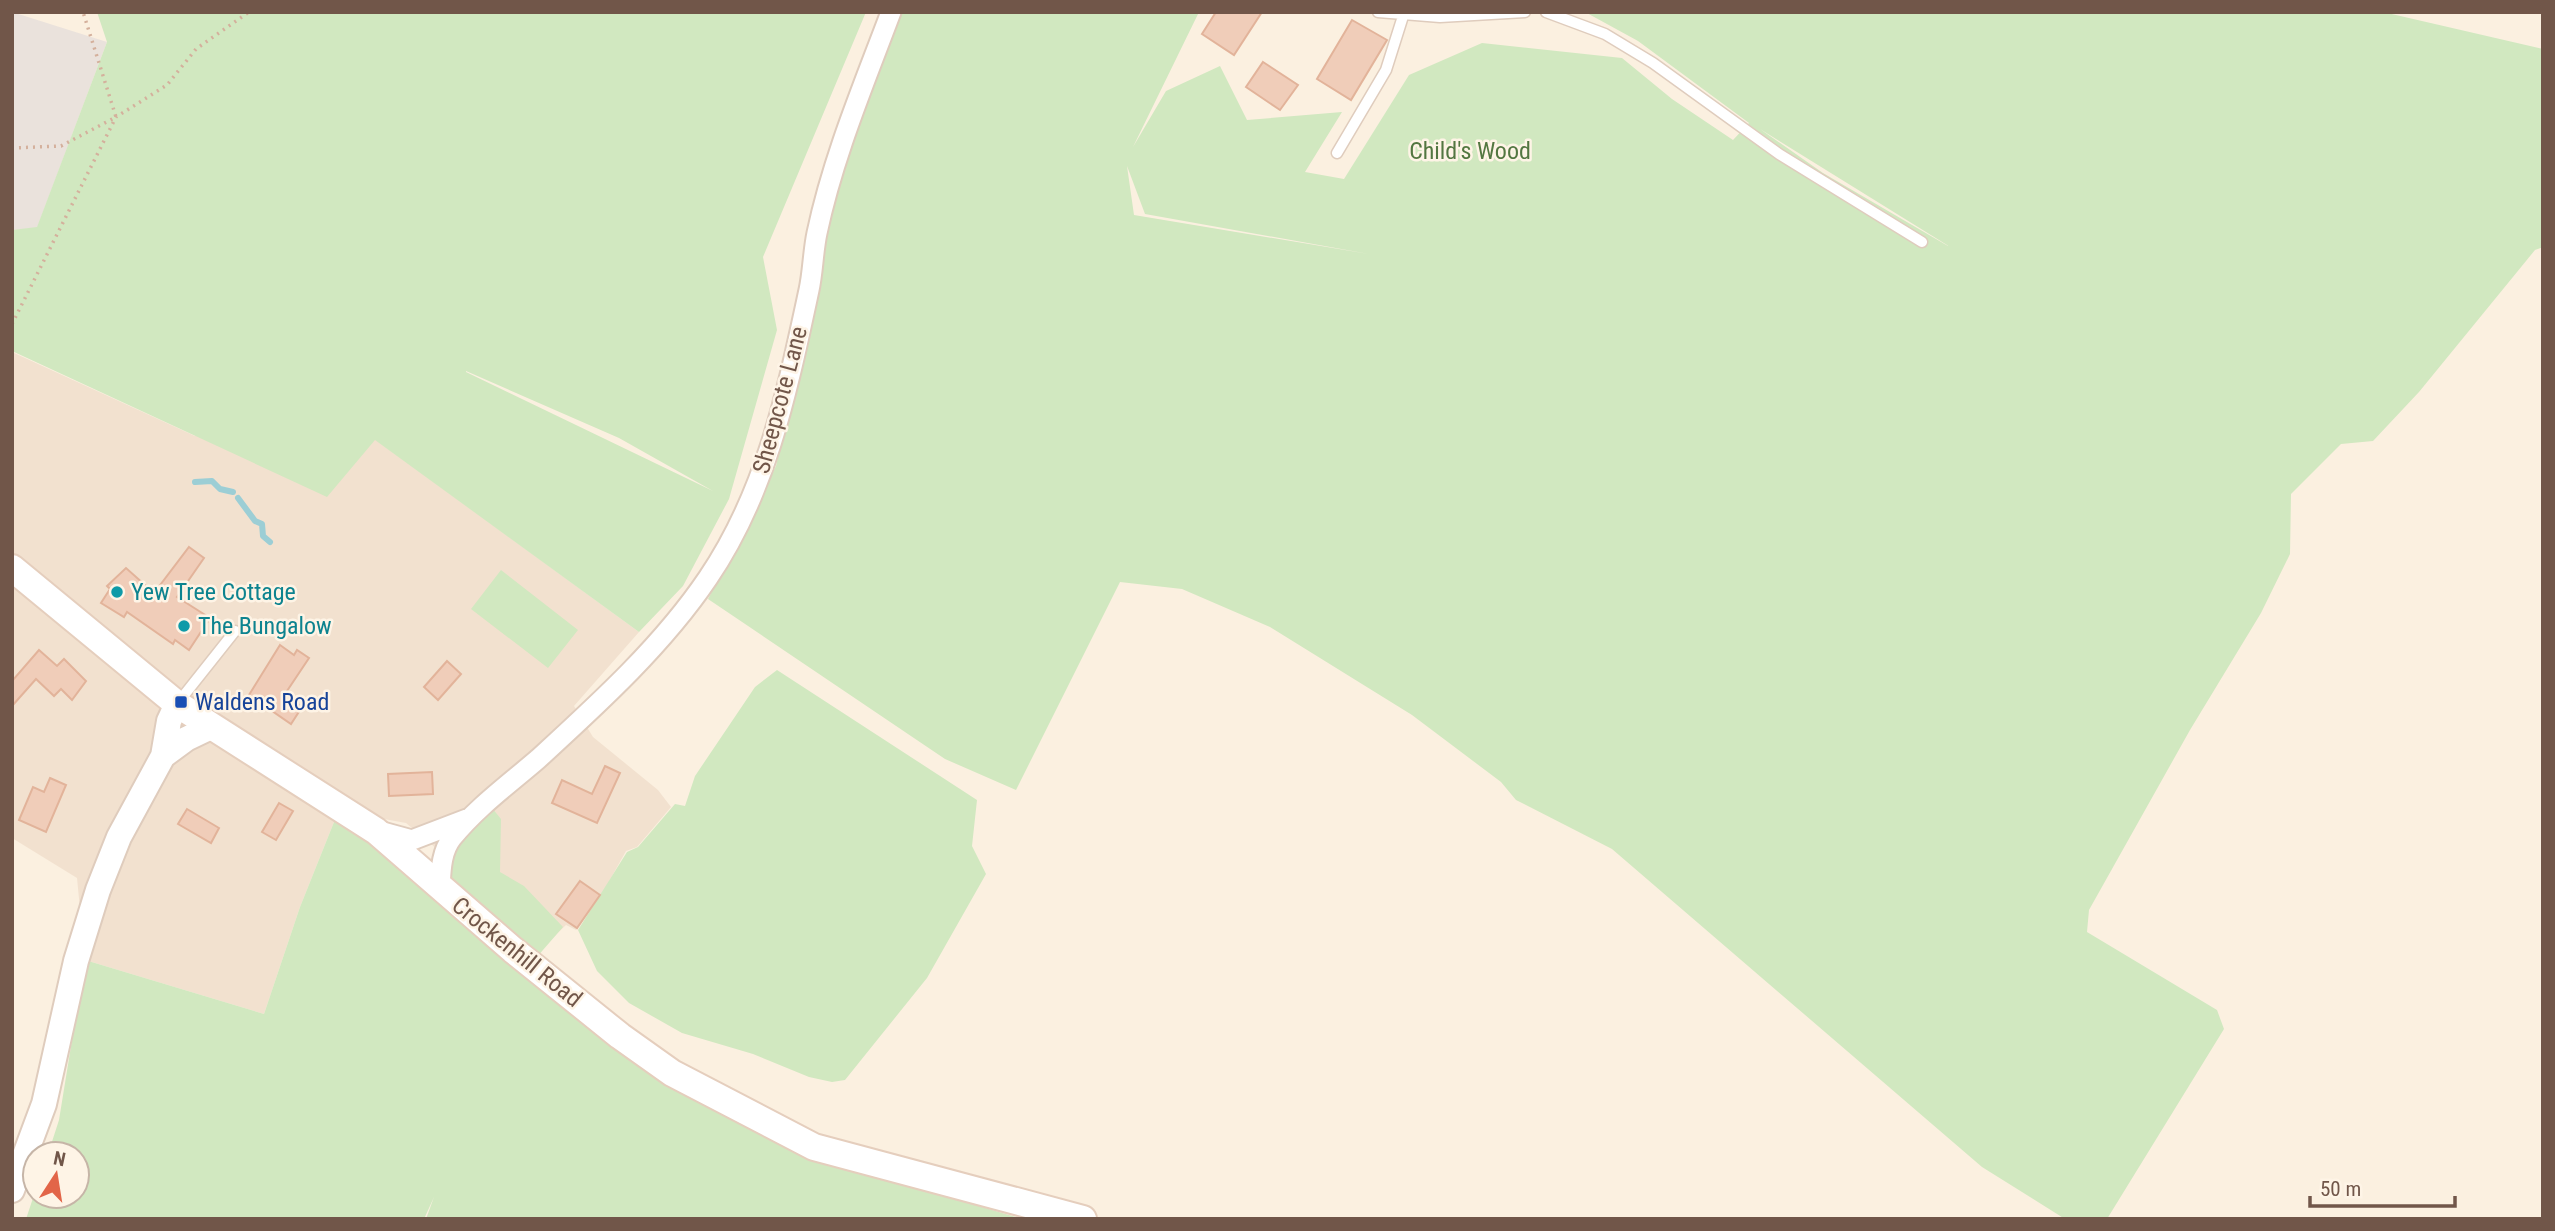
<svg xmlns="http://www.w3.org/2000/svg" width="2555" height="1231" font-family="'Roboto Condensed',sans-serif">
<rect width="100%" height="100%" fill="#fbf0e0"/>
<path fill="#f2e1cf" d="M12,352l183,84 180,3 264,193 -65,74 19,31 65,53 13,17 -34,40 -11,4 -24,43 -26,36 -10,-5 -30,29 -81,-90 -49,-41 -22,-4 -48,-28 2,21 -38,95 -36,107 -179,-54 -8,-82 -65,-40z"/>
<path fill="#eae2dc" d="M12,12l95,30 -70,186 -25,2z"/>
<path fill="#d1e8c0" fill-rule="evenodd" d="M97,12h769l-103,245 14,73 -48,169 -46,87 -44,46 -264,-192 -48,57 -315,-146v-121l25,-3 70,-185zM466,371l153,67 94,53 -247,-119z
M899,12h300l-66,135 33,-56 54,-25 27,54 95,-8 -37,60 39,7 65,-104 73,-32 140,15 50,41 61,41 16,-17 -111,-82 -53,-29h798l160,37v198l-8,3 -116,142 -46,49 -32,3 -50,50 -1,60 -29,59 -71,117 -101,180 -2,22 130,78 7,19 -117,190h-42l-83,-52 -370,-318 -96,-49 -15,-18 -89,-67 -142,-88 -88,-38 -62,-7 -104,208 -71,-31 -237,-160 68,-133 39,-171 18,-99zM1760,129l187,116 1,1 -125,-73zM1127,166l18,48 224,40 -235,-39z
M501,570l77,60 -30,38 -77,-59z
M777,670l200,130 -5,46 14,28 -59,104 -82,102 -13,2 -23,-5 -56,-23 -71,-21 -53,-30 -32,-32 -19,-41 49,-78 11,-5 37,-43 10,2 10,-30 60,-89z
M492,808l9,11 -1,53 24,14 39,41 -27,31 -90,-71 10,-44z
M338,812l329,269 245,105 110,33h-596l8,-22 -10,22h-398l9,-27v4h42v-42h-29l11,-34 26,-160 179,54 36,-107z"/>
<g fill="none" stroke-linecap="round" stroke-linejoin="round">
<path stroke="#9cced5" stroke-width="6" d="M195,482l17,-1 8,8 13,3
M238,498l17,23 7,3 1,12 7,6"/>
</g>
<path fill="#f0cdb9" stroke="#e2b39a" stroke-width="2" d="M1216,12h46l-28,43 -32,-21z
M1352,20l35,20 -36,60 -34,-21z
M1263,62l35,23 -18,25 -34,-23z
M189,547l15,11 -27,39 33,21 -21,32 -14,-10 -2,4 -46,-32 -3,5 -23,-14 9,-14 -3,-3 19,-18 28,25z
M280,645l14,10 3,-5 12,8 -24,36 17,13 -11,17 -42,-29z
M39,650l18,16 7,-7 22,22 -14,19 -11,-11 -7,7 -18,-17 -24,27v-25z
M447,661l14,13 -23,26 -14,-13z
M605,766l15,7 -23,50 -45,-20 10,-23 30,14z
M432,772l1,22 -44,2 -1,-22z
M50,778l16,7 -20,47 -27,-12 14,-33 11,5z
M279,803l14,8 -17,29 -14,-8z
M187,809l32,19 -8,15 -33,-19z
M580,881l20,14 -23,33 -21,-14z"/>
<g fill="none" stroke-linecap="round" stroke-linejoin="round">
<g stroke="#dfccbd" stroke-width="13">
<path id="service" d="M1378,12l62,5 85,-5
M1546,12l59,22 48,29 126,91 143,88
M1337,153l49,-83 18,-57
M177,704l58,-73"/>
</g>
<g stroke="#dfccbd" stroke-width="23">
<path id="minor" d="M379,831l33,9 55,-21
M440,888c1,-17 1,-36 12,-50 24,-30 57,-54 86,-79 60,-55 124,-113 170,-181 59,-87 79,-186 101,-288 4,-18 4,-38 8,-57 16,-76 47,-149 74,-221"/>
</g>
<g stroke="#dfccbd" stroke-width="28">
<path id="tertiary" d="M163,756l23,-17 25,-12
M12,1190l32,-86 32,-143 22,-71 21,-53 44,-81 6,-35 8,-17"/>
</g>
<g stroke="#e5cebd" stroke-width="30">
<path id="secondary" d="M12,568l165,136 199,127 137,119 107,86 52,37 142,74 269,72"/>
</g>
<path stroke="#d4b09c" stroke-width="3.5" stroke-dasharray="2 5" stroke-linecap="butt" d="M12,148l49,-2 55,-29 -33,-105
M12,324l104,-207 51,-32 29,-36 53,-37"/>
<use href="#service" stroke="#fff" stroke-width="10"/>
<use href="#minor" stroke="#fff" stroke-width="19"/>
<use href="#tertiary" stroke="#fff" stroke-width="24"/>
<use href="#secondary" stroke="#fff" stroke-width="26"/>
</g>
<g fill="#0f9aa8" stroke="#fef4e6" stroke-width="2.5">
<circle cx="117" cy="592" r="7"/>
<circle cx="184" cy="626" r="7"/>
</g>
<rect fill="#1a4fb4" stroke="#fef4e6" stroke-width="2.5" x="174" y="695" width="14" height="14" rx="3.5"/>
<g text-anchor="middle" dominant-baseline="central" stroke-width="5" stroke-linejoin="round" paint-order="stroke">
<g font-size="24" fill="#537741" stroke="#fef4e6">
<text x="1470" y="151">Child's Wood</text>
</g>
<g font-size="24" fill="#715649" stroke="#fef4e6">
<text transform="translate(780 400) rotate(-75)">Sheepcote Lane</text>
<text transform="translate(517 952) rotate(39)">Crockenhill Road</text>
</g>
<g font-size="24" fill="#0d838f" stroke="#fef4e6" text-anchor="start">
<text x="131" y="592">Yew Tree Cottage</text>
<text x="198" y="626">The Bungalow</text>
</g>
<g font-size="24" fill="#164399" stroke="#fef4e6" text-anchor="start">
<text x="195" y="702">Waldens Road</text>
</g>
</g>
<rect width="2555" height="1231" fill="none" stroke="#715649" stroke-width="28"/>
<g transform="translate(56 1175) rotate(12)"><circle r="33" fill="#fef4e6" stroke="#c6b5a7" stroke-width="2"/>
<path d="M0-5L12 26L0 18L-12 26Z" fill="#e26548"/>
<text y="-10" font-size="19" font-weight="bold" text-anchor="middle" fill="#715649">N</text>
</g>
<path d="M2310 1196v10h145v-10" fill="none" stroke="#715649" stroke-width="3.5"/>
<text x="2320" y="1196" font-size="21" fill="#715649" stroke="#fef4e6" stroke-width="5" paint-order="stroke">50 m</text>
</svg>
